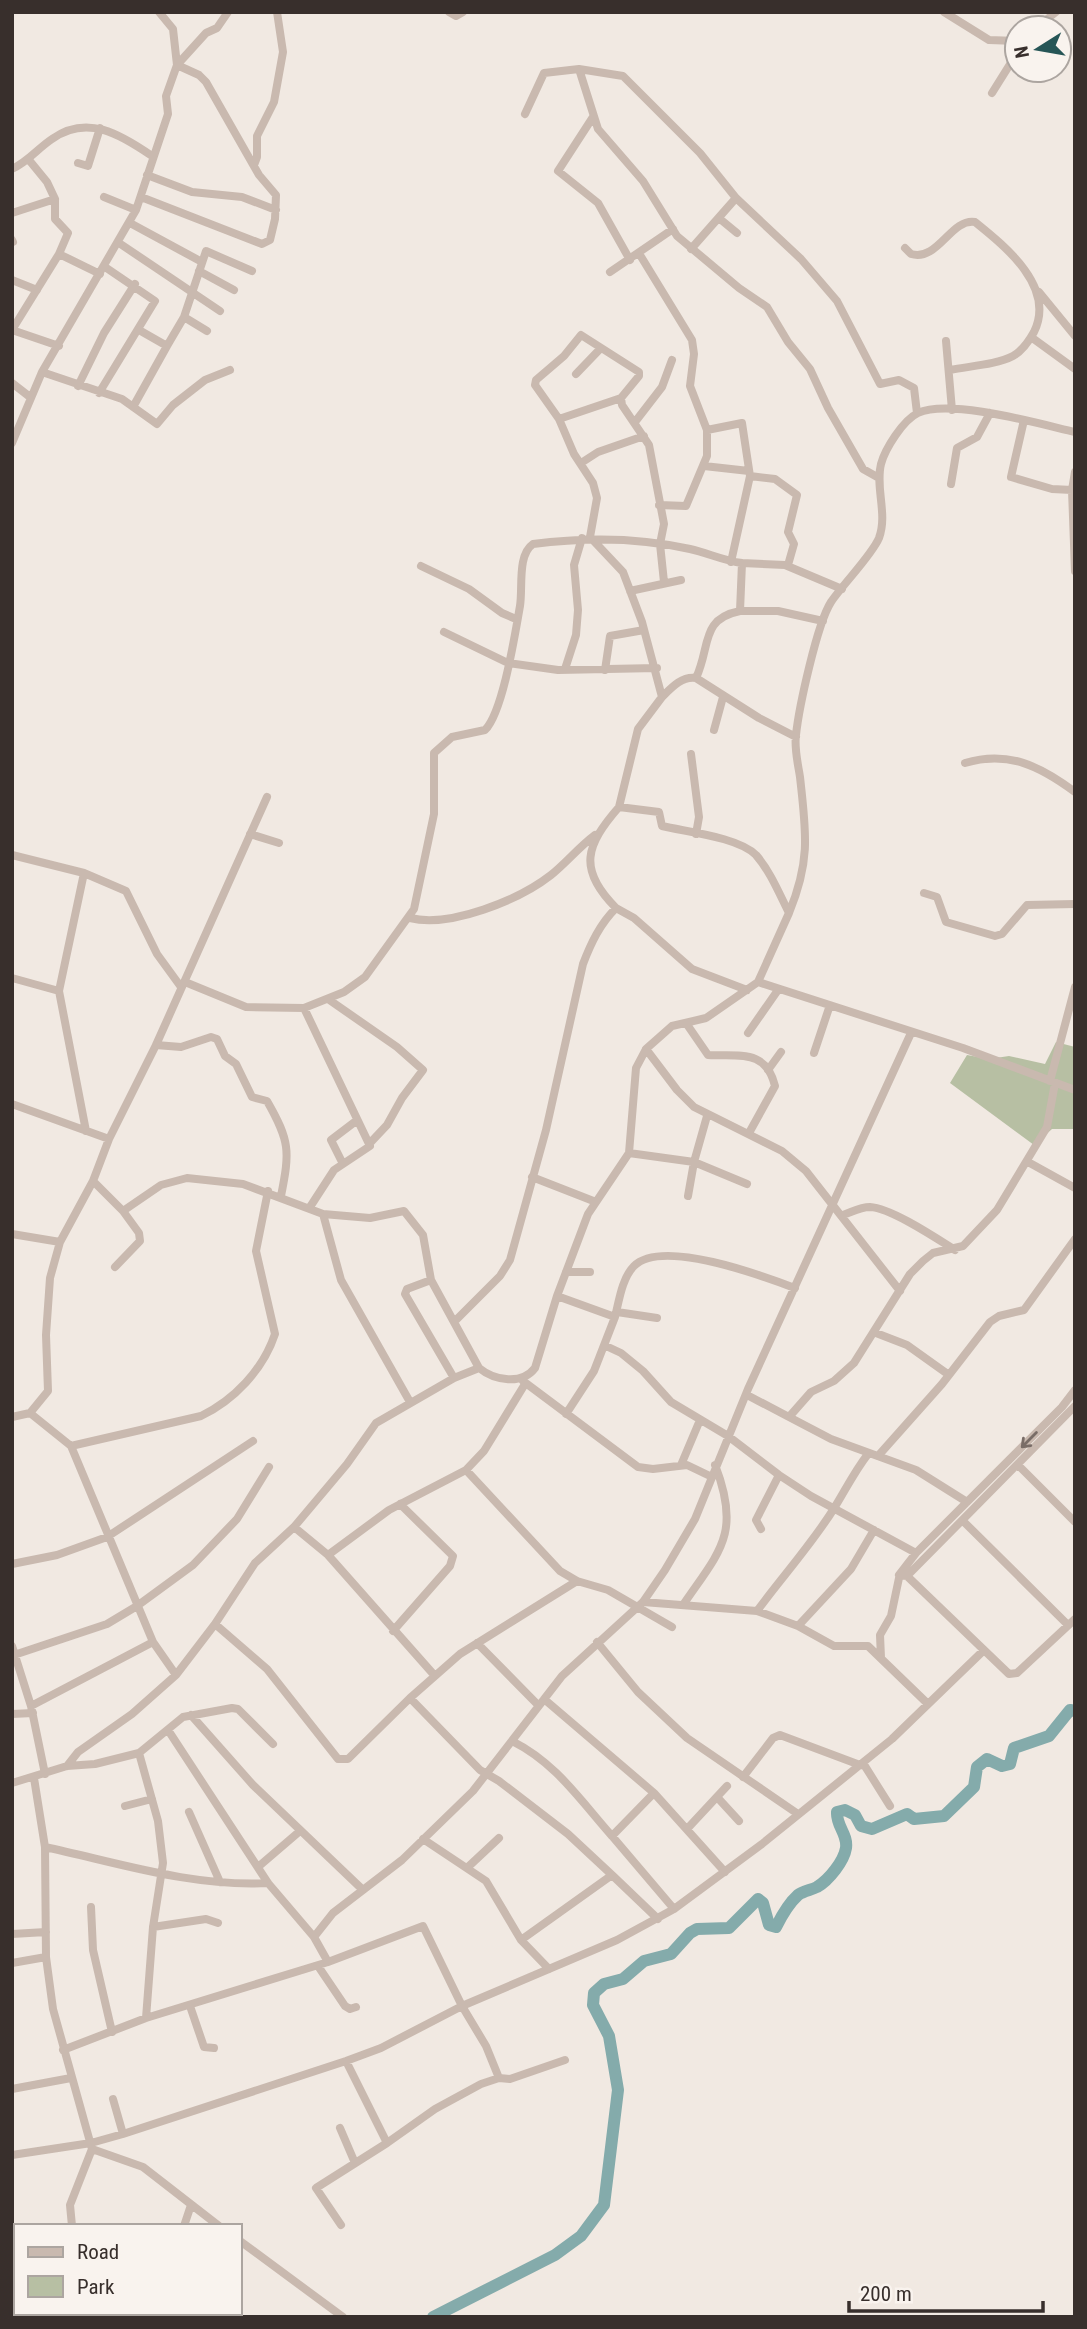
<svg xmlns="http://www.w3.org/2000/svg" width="1087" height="2329" font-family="'Roboto Condensed',sans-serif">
<rect width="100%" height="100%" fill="#f1e9e2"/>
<path fill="#b7bfa3" d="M1056,1042l19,5v82h-23l-18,16 -84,-62 17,-28 22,4 20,-3 36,8z"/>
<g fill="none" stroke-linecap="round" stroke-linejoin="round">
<path stroke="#84abab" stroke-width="12" d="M433,2317l122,-62 26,-19 23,-31 14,-115 -9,-54 -16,-31 1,-12 10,-9 19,-5 21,-18 27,-7 19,-21 7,-4 32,-1 29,-29 5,4 6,22 7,2c6,-12 12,-23 22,-32 5,-4 13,-5 19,-8 12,-7 27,-26 29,-39 2,-14 -10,-22 -9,-36l8,-2 10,5 6,11 11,3 35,-15 7,5 30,-3 30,-29 3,-20 10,-8 15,7 8,-2 4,-16 35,-12 21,-26 5,1"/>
<path stroke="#c9b9af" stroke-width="8" d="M159,12l14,17 4,36
M449,12l7,4 7,-4
M944,12l45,28 28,1
M1036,28l20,-16
M579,69l19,60 45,52 34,55 62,52 28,19 21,35 22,27 18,39 35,61 16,9
M992,93l25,-40
M525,114l19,-41 35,-4 44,7 77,77 36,45 65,61 36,42 43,83 19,-4 15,8 3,25
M593,117l-35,54 40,32 32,57
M29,160l18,22 8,17
M78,163l10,3 12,-38
M254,165l3,-8v-21l17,-34 9,-50 -6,-40
M12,169c17,-8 25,-20 40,-30 35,-25 68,-5 100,17
M147,175l45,17 50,5 34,13
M104,197l32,13
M141,197l121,47 8,-4 5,-21 1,-24 -17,-20 -53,-93 -7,-7 -22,-10
M12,213l43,-14v20l13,14 -9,21 41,20
M720,219l17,14
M130,223l72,39
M12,240l1,2
M119,243l101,68
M905,248l6,6c27,8 40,-36 64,-32 31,25 81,65 59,110 -5,9 -12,19 -21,24 -17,9 -44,10 -63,14
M691,249l45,-51
M640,255l52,85 2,14 -4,32 17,44
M199,271l35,19
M610,272l63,-43
M12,280l25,10
M1039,292l36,44
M184,317l23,14
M12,330l47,-76
M12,330l47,16
M1031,337l44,32
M946,341l6,69
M167,346l17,-29 22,-66 46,20
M42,372l80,27 35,25 16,-19 32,-25 25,-10
M576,374l24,-25
M12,383l18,14
M78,386l26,-53 31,-49
M99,393l56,-92 -50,-34
M621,398l1,7 27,40 15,79 -4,20 4,38
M133,407l34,-61 -28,-16
M559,419l62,-21 18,-22v-4l-58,-37 -17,21 -28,24 -1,5 24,34 15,35 19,29 4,15 -7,39
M1024,420l-13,57 41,12 20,1
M635,422l27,-35 10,-27
M12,443l30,-71 94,-162 32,-96 -2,-18 11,-31 29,-32 11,-5 11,-16
M581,463l17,-11 46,-16
M704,466l45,5
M1075,472l-3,18 3,81
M750,476l25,3 22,16 -9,37 6,12 -6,21
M951,484l6,-36 20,-11 13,-24
M659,505l27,1 21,-50v-26l35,-7 8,53 -19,86
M590,537l33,35 19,50 20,75 -24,32 -19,78
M742,563l43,2 57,24
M421,566l48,23 33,24 14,6
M630,591l51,-11
M740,611h38l45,10
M444,632l64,31 50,7 99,-2
M565,669l11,-34 2,-25 -4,-45 8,-27
M605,670l5,-34 34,-6
M662,697c10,-10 20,-21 34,-19l63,40 37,19
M714,730l9,-33
M691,754l8,63 -3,17
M965,763c43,-13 75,3 110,29
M250,834l29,9
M12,855l72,18 -25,118 27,140
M84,873l42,18 31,63 24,33
M924,893l13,4 9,25 49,14 7,-2 25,-29 48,-1
M616,908c-39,-39 -30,-63 3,-101l40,5 3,14c25,6 76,11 94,29 14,16 23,38 33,58l-31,69
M789,913c22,-53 17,-81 11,-136 -2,-13 -6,-29 -4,-42 3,-28 21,-111 35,-133 12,-18 41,-47 48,-64 9,-24 -4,-50 2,-74 4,-15 22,-44 37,-51 31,-15 122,11 157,19
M410,918c40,10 109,-18 141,-43 15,-12 28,-28 44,-40
M12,978l47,13
M185,982l61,25 58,1 40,-16 21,-15 49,-68 20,-95v-61l18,-16 33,-7c18,-18 30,-96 35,-124 3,-18 -3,-51 13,-62 53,-7 104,-7 157,5 18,4 34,12 52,14l-2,48c-40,8 -29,35 -44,67
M328,999l69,48 26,23 -21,28 -15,27 -17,18
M304,1008l66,138 -36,24 -24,37
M686,1023l22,32c30,2 58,-7 67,31l-26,47
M748,1033l30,-43
M156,1045l25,2 30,-10 6,2 8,17 11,8 16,33 15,4c23,40 23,50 14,95
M646,1049l31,41 17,17 88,44 24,20 94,120
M814,1053l16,-48
M768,1070l13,-18
M1050,1081l25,-94
M12,1104l97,35
M629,1153l65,9 13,-46
M342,1162l-11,-22 25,-19
M1028,1162l47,26
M532,1177l64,25
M93,1181l30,30 38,-26 26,-7 56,6 80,30 47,4 34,-7 19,24 8,45 48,88
M688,1196l6,-34 53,22
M323,1214l18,66 69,122
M843,1215c9,-3 17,-8 27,-8 21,1 66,31 85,43
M12,1234l48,8
M115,1267l25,-26 -1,-8 -16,-22
M566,1272h24
M431,1280l-24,9 -2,5 49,84
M557,1296l58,21 -21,54 -28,43
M617,1312l40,6
M615,1317c4,-16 7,-39 19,-51 28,-28 129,10 161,22
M455,1321l45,-45 10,-16 36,-130 37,-166c8,-21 17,-40 33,-56l18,10 58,51 55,21
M876,1333l31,12 42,30
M606,1346l15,7 22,18 28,31 57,34 51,39 32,21 105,57
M523,1381l115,86 15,2 34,-4 25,12
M1075,1390l-13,17 -146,146 -17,22 8,1 102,98 8,-1 58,-54
M747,1395l42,22 22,-25 23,-11 20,-18 56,-89 13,-13 10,-8 30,-7 34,-36 50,-83 8,-44
M30,1413l18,-22 -2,-56 4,-57 10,-36 33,-61 16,-42 47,-94 111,-248
M12,1417l18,-4 41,33 82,196 23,33
M789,1417l42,22 85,31 51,32
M71,1446l130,-30c33,-16 62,-46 74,-82l-19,-83 12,-60
M878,1456l64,-72 48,-62 9,-6 25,-6 51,-71
M681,1465l19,-45
M1019,1466l56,56
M466,1470l94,101 17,10 31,9 64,37
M964,1522l104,103
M294,1527l34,28 107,121
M761,1529l-5,-9 23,-45
M328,1555l61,-45 77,-40 18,-19 41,-67
M12,1564l45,-9 50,-18 146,-96
M907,1576l168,-170
M643,1602l114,9c25,-34 54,-66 76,-101 12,-19 21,-38 35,-56
M683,1605c36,-53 59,-71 32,-140
M757,1611l41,15 53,-57 23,-39
M215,1624l52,45 71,90h10l62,-61 70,72 19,11 69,53 44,41
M798,1626l36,20h34l60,58
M393,1631l57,-65 3,-10 -53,-52
M597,1642l41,50 49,46 111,76
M477,1643l61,62
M12,1646l19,60 14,68
M14,1655l93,-31 30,-18 56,-41 44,-46 32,-52
M881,1658l-1,-23 11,-19 8,-38
M410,1698l50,-44 117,-73
M544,1699l110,94 71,79
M31,1706l122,-64
M12,1714l21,-1
M191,1715l62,70 110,105
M168,1730l100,153 46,54 14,25
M512,1741c44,22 68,59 100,95
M139,1753l19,68 5,42 -10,64 -7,91
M863,1763l27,43
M67,1766l11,-14 54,-38 44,-39 39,-51 40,-61 39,-36 53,-63 29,-41 78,-45 25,-10c16,13 43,17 56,0l22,-72 31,-82 41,-61 7,-85 10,-19 26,-23 34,-8 52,-36 205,66 112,42
M743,1777l30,-39 7,-3 80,30
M34,1778l11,69 1,110 7,52 39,140 -22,56 2,21
M12,1783l55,-17 28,-2 44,-11 44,-36 49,-9 6,1 35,35
M654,1793l-42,43 62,73
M717,1797l22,24
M125,1806l27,-7
M189,1812l31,70
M687,1829l40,-43
M423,1839l63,42 35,59 28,29
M45,1847c74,16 147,40 223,36
M258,1867l42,-36
M468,1867l31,-29
M91,1907l2,43 19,82
M153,1927l53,-8 12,4
M12,1934l34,-2
M314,1937l19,-24 69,-53 71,-69 89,-115 81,-74 22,-32 30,-51 53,-130 163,-356
M521,1940l91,-65 46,44
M12,1963l34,-6
M318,1966l27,40 5,3 6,-2
M190,2006l14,41 10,1
M63,2050l83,-32 182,-56 95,-36 39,80 24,40 13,32
M12,2089l59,-11
M113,2099l10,35
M340,2128l15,35
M387,2143l48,-34 46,-25 18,-6 11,1 55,-19
M92,2149l51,18 76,59
M12,2155l79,-12 32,-9 223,-73 35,-13 81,-42 155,-66 57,-31 88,-65 130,-105 91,-88
M341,2225l-25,-37 71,-45 -41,-82
M184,2226l7,-21
M240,2241l103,76
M12,2266l4,1
M63,2313v4
M155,2317l1,-4"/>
</g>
<defs><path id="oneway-shaft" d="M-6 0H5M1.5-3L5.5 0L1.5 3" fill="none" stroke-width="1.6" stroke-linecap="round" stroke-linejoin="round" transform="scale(1.75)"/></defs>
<use stroke="#796d67" href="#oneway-shaft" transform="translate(1029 1440) rotate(135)"/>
<rect width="1087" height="2329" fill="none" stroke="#382f2c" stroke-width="28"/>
<rect x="14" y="2224" width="228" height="91" fill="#f9f3ee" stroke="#aca5a0" stroke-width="2"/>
<rect x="28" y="2247" width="35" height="10" fill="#c9b9af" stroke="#aca5a0" stroke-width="2"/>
<text x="77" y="2259" font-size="21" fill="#382f2c">Road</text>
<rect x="28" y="2276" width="35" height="21" fill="#b7bfa3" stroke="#aca5a0" stroke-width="2"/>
<text x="77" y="2294" font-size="21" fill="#382f2c">Park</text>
<g transform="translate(1038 49) rotate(259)"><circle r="33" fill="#f9f3ee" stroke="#aca5a0" stroke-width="2"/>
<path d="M0-5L12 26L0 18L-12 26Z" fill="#265556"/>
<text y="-10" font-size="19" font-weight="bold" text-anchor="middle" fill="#382f2c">N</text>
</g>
<path d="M849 2301v10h194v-10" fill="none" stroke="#382f2c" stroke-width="3.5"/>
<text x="860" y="2301" font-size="21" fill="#382f2c" stroke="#f9f3ee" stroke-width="5" paint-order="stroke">200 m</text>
</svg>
